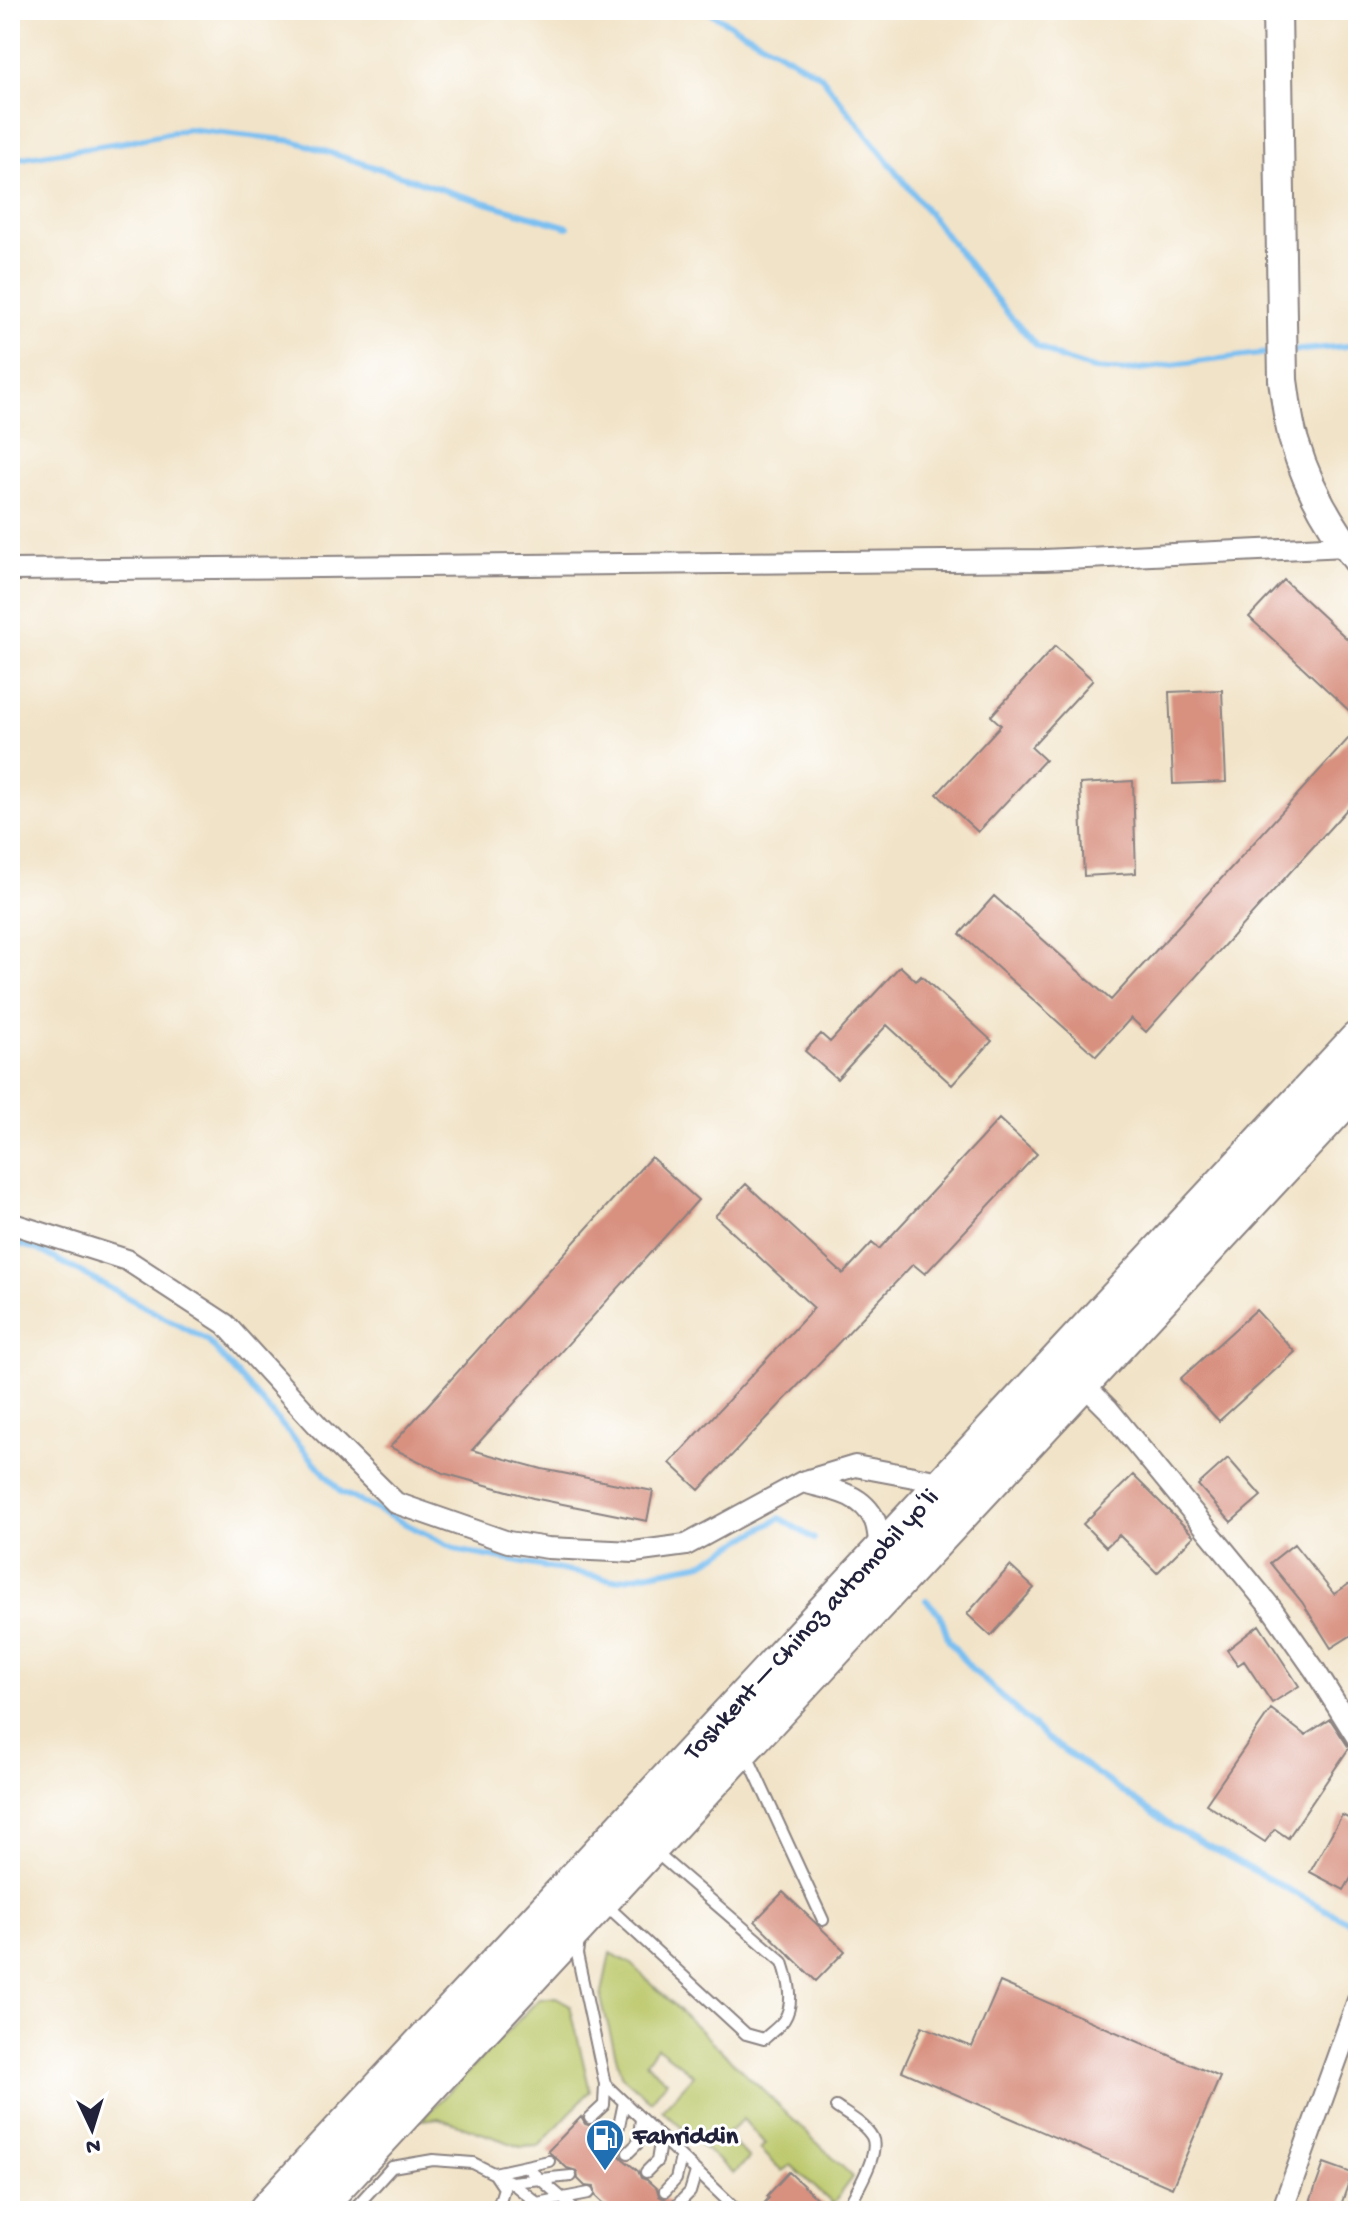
<svg xmlns="http://www.w3.org/2000/svg" width="1368" height="2221" font-family="'Gochi Hand',sans-serif">
<rect width="100%" height="100%" fill="#fff"/>
<filter id="ink" filterUnits="userSpaceOnUse"><feTurbulence type="fractalNoise" baseFrequency=".0125" numOctaves="2"/><feDisplacementMap in="SourceGraphic" scale="16" xChannelSelector="R" yChannelSelector="G"/><feConvolveMatrix kernelMatrix="1 2 1 2 8 2 1 2 1" color-interpolation-filters="sRGB"/></filter>
<filter id="wash" filterUnits="userSpaceOnUse"><feTurbulence type="fractalNoise" baseFrequency=".006" numOctaves="4" result="noise"/><feDisplacementMap in="SourceGraphic" scale="32" xChannelSelector="R" yChannelSelector="G"/><feGaussianBlur stdDeviation="1.8" result="paint"/><feColorMatrix in="noise" values="0 0 0 0 0 0 0 0 0 0 0 0 0 0 0 0 0 1.4 0 .05"/><feComposite in="paint" operator="in"/></filter>
<g filter="url(#wash)">
<rect width="100%" height="100%" fill="#f1e3c7"/>
<path fill="#bcc86a" stroke="#6f7552" stroke-width="2" d="M610,1953l20,10 223,214 -20,27 -42,-39 -9,6 -22,-22 5,-5 -22,-25 -17,16 23,24 -16,15 -71,-64 32,-35 -37,-28 -11,16 21,18 -16,20 -30,-26 -20,-77z
M556,1997l14,8 20,86 -51,55 -18,1 -82,-29 -18,2 118,-121z"/>
<g fill="none" stroke-linecap="round" stroke-linejoin="round">
<path stroke="#7abff1" stroke-width="6" d="M705,10l115,65 188,239 28,31 26,14 31,10 31,2 152,-19
M10,160l115,-18 63,-13 106,12 169,55 105,31
M1291,351l67,-6
M10,1241l31,10 166,89 134,152 119,59 154,29 89,-17 77,-45 34,21
M926,1600l14,14 9,27 22,27 74,69 126,89 187,101"/>
</g>
<g id="blocks">
<path fill="#d8907f" d="M1284,580l74,69v70l-109,-102z
M1055,646l38,34 -62,67 14,13 -67,72 -41,-38 64,-69 -10,-9z
M1222,690l4,92 -53,2 -4,-92z
M1358,728v69l-212,235 -15,-14 -35,38 -136,-122 34,-38 117,104z
M1133,781l3,92 -52,3 -4,-92z
M900,966l16,15 5,-5 71,65 -40,44 -65,-60 -50,54 -32,-28 16,-17 9,8z
M999,1119l38,35 -112,120 -12,-10 -214,226 -29,-27 144,-155 -99,-92 31,-32 97,90 29,-31 7,6z
M651,1157l47,43 -226,250 70,19 111,22 -6,30 -114,-23 -90,-25 -53,-26z
M1256,1310l39,42 -76,69 -39,-42z
M1228,1458l33,38 -30,26 -33,-37z
M1133,1475l61,61 -37,37 -38,-38 -13,12 -23,-23z
M1294,1544l40,50 24,-16v53l-27,17 -29,-46 -32,-39z
M1010,1566l24,22 -43,48 -24,-22z
M1259,1625l40,61 -27,17 -28,-42 -6,4 -11,-15z
M1271,1709l34,26 25,-16 19,29 -61,90 -13,-9 -10,13 -59,-38z
M1342,1815l16,8v43l-14,24 -34,-18z
M783,1892l62,59 -29,30 -61,-60z
M1000,1982l220,95 -48,111 -270,-117 20,-45 50,21z
M581,2117l4,7 6,2 9,9 3,8 7,2 13,14 15,12 3,7 6,2 10,9 2,7 11,6 1,5 3,4h-62l-16,-15 -2,-9 -9,-1 -7,-7 -1,-8 -10,-3 -19,-17z
M1324,2163l28,10 -13,38h-32z
M789,2172l41,39h-73l12,-13 -2,-2z"/>
</g>
</g>
<g filter="url(#ink)">
<use href="#blocks" fill-opacity="0" stroke="#8a8281" stroke-width="2"/>
<g fill="none" stroke-linecap="round" stroke-linejoin="round">
<g stroke="#8a8281" stroke-width="14">
<path id="lane" d="M747,1755l76,165
M605,1904l141,130 18,5c6,-6 15,-12 20,-19 11,-17 5,-40 -1,-58l-129,-111
M579,1940l-2,14 28,130 130,124v3
M836,2107c11,8 29,17 36,30 8,16 -14,51 -22,67
M590,2118l14,-13 1,-21
M608,2137l11,-11 5,-24
M628,2153l10,-10 3,-24
M526,2167l51,44
M646,2172l11,-11 4,-24
M511,2182l60,-6
M665,2191l11,-12 5,-22
M537,2203l52,-10
M678,2204l12,-12 6,-20
M352,2211l40,-44 41,-7 40,3 38,19 36,29
M494,2211l5,-7 5,-16 -10,-15 55,-12
M840,2211l10,-7 17,7"/>
</g>
<g stroke="#8a8281" stroke-width="24">
<path id="street" d="M10,570l1034,-10 302,-14
M10,1223l117,37 98,64 96,105 75,74 112,39 40,6 86,4 52,-7 116,-63 53,-16 91,17
M1081,1382l27,27 164,200 42,60 44,70
M802,1482c27,7 60,10 73,39 4,10 4,23 5,33
M1282,2211l76,-211"/>
</g>
<g stroke="#8a8281" stroke-width="32">
<path id="secondary" d="M1277,10l6,370c3,20 5,42 11,61 13,44 36,85 64,120"/>
</g>
<g stroke="#8a8281" stroke-width="42">
<path id="highway" d="M268,2211l1090,-1170
M311,2211l1047,-1127"/>
</g>
<use href="#lane" stroke="#fff" stroke-width="10"/>
<use href="#street" stroke="#fff" stroke-width="20"/>
<use href="#secondary" stroke="#fff" stroke-width="28"/>
<use href="#highway" stroke="#fff" stroke-width="38"/>
</g>
</g>
<defs>
<g id="fuel-pin" transform="scale(2)"><path d="M0 17L-7.5 6A9.5 9.5 0 1 1 7.5 6Z" fill="#1f6fb2" stroke="#fff"/><path d="M-5.5-6h7V0h2V4h1.3V-2.5L3-4.5l.8-.8L6-3V5H2.5V1h-1V6h-7ZM-4.2-4.7v3.2H.2V-4.7Z" fill="#fff"/></g>
</defs>
<g fill-rule="evenodd">
<use href="#fuel-pin" x="605" y="2138"/>
</g>
<g text-anchor="middle" dominant-baseline="central" stroke-width="6" stroke-linejoin="round" paint-order="stroke">
<g font-size="26" fill="#22223b" stroke="#fff">
<text transform="translate(813 1626) rotate(-47)">Toshkent — Chinoz avtomobil yoʻli</text>
</g>
<g font-size="26" font-weight="bold" fill="#22223b" stroke="#fff" text-anchor="start">
<text x="633" y="2138">Fahriddin</text>
</g>
</g>
<rect width="1368" height="2221" fill="none" stroke="#fff" stroke-width="40"/>
<g transform="translate(92 2129) rotate(176)" stroke="#ffffff" stroke-width="6" paint-order="stroke">
<path d="M0-6L14 30L0 20L-14 30Z" fill="#22223b"/>
<text y="-12" font-size="22" font-weight="bold" text-anchor="middle" fill="#22223b">N</text>
</g>
</svg>
